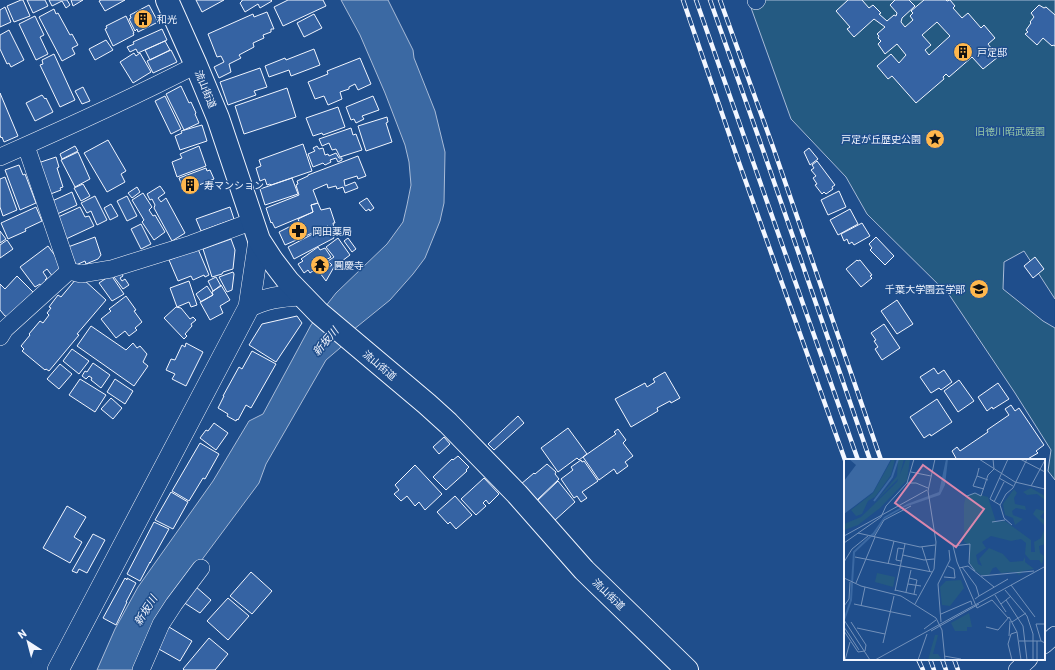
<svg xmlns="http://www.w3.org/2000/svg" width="1055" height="670" font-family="Barlow,'Noto Sans JP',sans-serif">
<rect width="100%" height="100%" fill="#1f4e8c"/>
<path fill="#245a82" stroke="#a8bbd7" d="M751,0h304v299l-31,-48 -20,11 -1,27 40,32 12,7v152l-7,-9 3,-21 -36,-57 -65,-97 -83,-82 -21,-37 -55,-58 -41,-114z"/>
<path fill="#3b69a3" stroke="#a8bbd7" d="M341,0h47l25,50 1,8 21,53 10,41 -1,51 -4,18 -15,37 -12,16 -23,26 -37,30 -13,18 -14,12 -60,104 -7,19 -61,82 -65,105h-36l18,-41 23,-42 75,-106 36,-60 14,-7 48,-89 25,-32 51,-49 16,-22 4,-17 4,-20 -2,-23 -4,-17 -20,-52 -25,-58z"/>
<path fill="#3563a3" stroke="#f2f6ff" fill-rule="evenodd" d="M21,0h2l7,16 -16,6 -7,-16z
M27,0h18l3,6 -15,7z
M49,0h18l3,5 -4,3 -4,-7 -10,5z
M71,0h12l-10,6z
M101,0h24l-20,11 -6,-10z
M196,0h28l-22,12z
M242,0h29l1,1 -12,7 -2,-4 -13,8 -5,-9 2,-2z
M288,0h35l3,6 -43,20 -9,-19z
M848,0h14l7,8 4,-3 8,8 -2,1 8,7 7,-6 2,1 1,-3 -7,-8 5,-5h14l6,6 -13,12 -1,4 4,5 8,-7 -3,-4 3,-3 -2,-2 13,-11h22l1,1 3,-1 5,6 -2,2 9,10 6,-5 13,15 3,-3 11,13 -7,6 10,13 -15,12 -11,-12 -23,20 -3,-3 -3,3 1,2 -28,24 -24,-27 -4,3 -11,-13 14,-12 8,9 7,-8 -9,-11 -12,10 -7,-10 3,-3 -3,-3 1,-2 -2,-2 8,-7 -11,-8 -20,18 -7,-8 3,-2 -14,-16zM937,22l13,14 -21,19 -4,-5 6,-5 -9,-10z
M149,5l9,17 -20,10 -1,-3 -2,2 -6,-12 2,-1 -1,-3z
M1039,5l5,3 2,-1 9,8v31l-2,-1 -1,1 -9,-8 -6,7 -12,-11 3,-2 -2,-2 5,-7 -1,-1 4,-5 -3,-4z
M5,7l6,15 -11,5v-17z
M54,9l2,5 2,-1 12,22 2,-1 6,11 -6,3 3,6 -13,7 -23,-44z
M267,12l7,17h-3v3l-8,3 1,3 -11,5 1,4 -15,8 2,3 -12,6 2,8 -12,6 -5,-11 10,-5 -3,-6 -4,1 -9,-23 45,-20 1,3z
M314,14l8,14 -18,9 -7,-14z
M35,16l9,19 -4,2 8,17 -12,6 -17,-36z
M126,16l8,17h-1l1,2 -21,11 -8,-17 2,-1 -1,-2z
M162,29l5,11 -29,13 -2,-4 -6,3 -3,-5 7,-3 -1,-2z
M9,30l15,30 -13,7 -2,-4 -2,1 -7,-15v-14z
M106,40l7,10 -18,10 -6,-11z
M165,41l5,9 -20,10 -5,-10z
M314,49l6,16 -29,11 -2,-6 -20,7 -4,-11 20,-8 1,2z
M171,50l6,12 -24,11 -6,-12z
M134,53l2,3 4,-3 11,19 -18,11 -13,-21z
M54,54l21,46 -15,7 -20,-42 3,-1 -1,-4z
M360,58l11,26 -13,6 -3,-6 -6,3v2l-9,3 2,7 -14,6 -4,-9 -9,3 -7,-17 20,-8 -1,-3z
M260,68l7,19 -13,4 2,4 -28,10 -8,-23z
M181,86l8,17 2,-1 5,11 -1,1 4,9 -15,7 -18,-36z
M83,87l7,14 -8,3 -7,-13z
M287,88l9,29 -52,17 -9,-28z
M0,93l18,43 -14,6 -2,-5 -1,1 -1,-3z
M42,95l3,4 1,-1 7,14 -18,9 -9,-18z
M165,96l16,33 -10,5 -16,-33z
M373,96l6,14 -17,6 2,3 -8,4 -2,-4 -3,1 -5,-13z
M338,107l7,20 -22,8 -1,-2 -9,3 -7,-18z
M387,117l1,5 -2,1 6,19 -26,9 -8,-25z
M202,125l5,16 -27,9 -5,-14 7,-3 -1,-2z
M351,128l2,7 3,-1 6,16 -22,7 -4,-8 -4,1 -3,-7 -7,3 -3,-7z
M108,140l18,31 -5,3 4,8 -18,10 -23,-39z
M303,144l9,27 -41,14 -1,-1 -3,1 -2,-6 -5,2 -4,-13 5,-2 -2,-6z
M75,146l3,5 -16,8 -2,-5z
M199,146l7,20 -29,11 -5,-15 10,-4 -2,-4z
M317,146l2,3 4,-1 2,7 3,-1 1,2 7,-3 3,5h3v2l-4,2 -2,-4 -6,2 1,2 -6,3 -2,-2 -10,4 -5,-13 7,-3 -2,-3z
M809,148l9,11 -8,6 -6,-13z
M78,152l12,27 -15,8 -14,-27z
M358,156l8,20 -8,3 -1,-3 -13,4 1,6 10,-4 3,6 -13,5 -2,-6 -6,2 -1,-3 -8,2 -1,-4 -14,6 5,13 -7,2 2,7 -38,16 -3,-6 -1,1 -5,-15 33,-13 -3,-10 2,-1 -1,-3 11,-5v-1z
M56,157l3,10 -2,1 6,19 -3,1 1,2 -13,5 -10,-32z
M817,161l18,24 -3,2 1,2 -7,5 -2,-2 -2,2 -7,-9 2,-1 -4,-6 3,-2 -5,-6 3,-2 -2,-3z
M19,165l4,10 2,-1 11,29 -16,7 -15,-40z
M206,168l1,3 3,-1 4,9 -30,12 -5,-13z
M5,177l12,33 -14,6 -3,-9v-28z
M292,178l6,16 -33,11 -5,-16z
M83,184l7,12 -9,5 -7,-13z
M160,186l5,7 -7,5 3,4 5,-4 19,35 -13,8 -18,-33 1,-3 -3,-6 -2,1 -3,-6z
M137,187l3,5 -8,6 -4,-5z
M839,191l7,16 -18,8 -7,-15z
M72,192l5,13 -22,10 -5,-13z
M143,193l9,14 -3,3 4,6 2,-1 10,17 -11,8 -12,-18 2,-2 -12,-20z
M95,196l12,24 -10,5 -6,-14 -4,2 -6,-10z
M127,196l10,20 -10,5 -10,-20z
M367,198l7,10 -4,3 -1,-2 -3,2 -7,-8z
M318,203l3,7 9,-2 5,15h-2l1,5 -4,2 -2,-4 -43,19 -6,-13 20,-10 -1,-3 15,-7 -2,-7z
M111,204l7,12 -8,4 -6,-12z
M36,207l6,14 -17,8 1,2 -18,8 -7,-16z
M80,207l5,10 4,-1 5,10 -28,13 -10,-21z
M230,207l4,12 -33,12 -5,-12z
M850,209l8,15 -20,11 -8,-15z
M862,223l8,13 -16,9 -2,-3 -3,2 -2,-5 -3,2 -3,-7z
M141,224l10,20 -10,5 -10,-20z
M328,226l6,12 -40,21 -6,-12z
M0,231l6,8 -6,4z
M95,237l6,18 -3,4 -12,5 -1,-3 -9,4 -8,-18z
M876,237l18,19 -9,9 -15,-15 2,-2 -3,-4z
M338,238l12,17 -16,12 -8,14 -6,-8 12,-8 -4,-4 6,-4 -8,-10z
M348,238l8,11 -4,3 -8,-11z
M231,239l4,11 -2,19 -10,3 -1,2 -10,3 -9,-28z
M7,240l6,9 -13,9v-13z
M48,246l11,15 4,8 -10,8 -6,-8 -4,3 4,6 -2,2 2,2 -6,4 -1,-2 -5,3 -15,-20z
M318,247l2,3 5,-2 6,9 -5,3 1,1 -17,12 -2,-3 -4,3 -6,-9 5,-3 -2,-2z
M198,249l11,26 -4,2 -1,-2 -11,5 -2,-4 -13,5 -9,-21z
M1035,257l9,12 -11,9 -9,-12z
M857,260l1,1 2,-1 12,15 -2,1 2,2 -11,9 -15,-18z
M121,272l2,4 -3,2 2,3 3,-2 4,6 -6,4 -9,-12z
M233,272l1,2 -2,16 -5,2 -8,-15z
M111,275l13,19 -12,7 -13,-18z
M17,276l16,16 -24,25 -4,-1 -5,-6v-26l5,5z
M216,277l5,9 -8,5 -5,-10z
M76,279h7l23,21 -29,34 2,1 -30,36 -3,-2 -1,1 -23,-19 2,-2 -3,-3 9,-11 -1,-1 11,-13 3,2 6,-8 -2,-2 4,-5 -2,-1 9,-12 3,2z
M189,281l8,24 -6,2 -2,-5 -12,5 -7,-19z
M221,285l9,15 -10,6 3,7 -13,7 -10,-18 13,-7 -1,-3z
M207,286l6,9 -12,7 -5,-8z
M126,296l10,14 -2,1 8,11 -7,6 2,2 -8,6 -4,-5 -9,7 -15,-19 10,-8 -2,-2z
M897,300l16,24 -16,10 -16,-23z
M176,307l5,1 9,11 3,-2 3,3 -5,4 1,2 -7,8 2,2 -3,3 -20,-21z
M297,316l5,7 -26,39 -27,-17 13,-21z
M884,324l16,24 -18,12 -7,-11 3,-2 -4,-6 2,-1 -5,-7z
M91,326l35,24 7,-7 4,5 3,-2 7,8 -4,8 5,4 -14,20 -57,-40z
M186,343l17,9 -17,34 -14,-7 3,-5 -9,-4 5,-11 4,1 7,-15 3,2z
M72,349l17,12 -10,13 -16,-13z
M252,351l24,13 -25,44 -5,-3 -8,15 -1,-1 -1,2 -9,-5 1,-2 -10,-6 6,-12h-1l16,-29 3,2z
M93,363l17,12 -9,13 -10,-8 1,-2 -3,-2 -3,3 -4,-3 3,-5 2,1z
M60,364l12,10 -13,15 -12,-10z
M934,368l4,6 6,-4 8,12 -11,8 -2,-2 -8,5 -11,-16z
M665,372l15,26 -9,5 -1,-2 -13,7 1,3 -27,16 -16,-28 30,-16 2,4 8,-5 -2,-3z
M80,379l26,16 -11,17 -26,-17z
M115,379l18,12 -8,13 -18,-12z
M959,380l15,21 -16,11 -14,-21z
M998,383l11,16 -16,10 -1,-2 -5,4 -9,-14z
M111,398l11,10 -9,11 -12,-10z
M937,399l15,23 -21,14 -1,-2 -6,4 -14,-21z
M1011,405l4,6 4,-3 25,37 -8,6 2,2 -12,7h-3l-1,-1 -2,1h-63l-5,-9 5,-4 3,4 28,-19 -1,-2 22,-15 -4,-6z
M518,416l6,7 -30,27 -6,-6z
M214,423l14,10 -12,17 -16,-12 6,-8 2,1z
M568,428l19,26 -8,6 -2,-2 -19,14 -17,-24z
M618,429l8,11 -3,3 10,13 -8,6 3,4 -11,8 -3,-5 -15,11 -16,-23 33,-23 -2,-2z
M444,437l6,7 -11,10 -6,-7z
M200,443l19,11 -14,25 -2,-1 -14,23 -17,-10z
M458,456l11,11 -3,3 1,1 -21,19 -13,-13 19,-18 1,1z
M581,460l1,2 2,-1 14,20 -16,11 5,6 -6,4 -4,-6 -3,2 -13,-19 12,-9 -2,-3z
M547,464l9,8 -1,2 4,5 -22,21 -16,-16 13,-11 1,1z
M415,465l27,29 -17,16 -6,-8 -4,4 -8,-10 -6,5 -7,-7 5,-4 -4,-5z
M484,478l15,16 -10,10 -3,-4 -3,3 3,3 -10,9 -15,-16z
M558,481l17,21 -21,19 -17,-20z
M171,492l17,10 -15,27 -18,-9z
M455,496l17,19 -16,14 -6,-7 -2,2 -11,-12z
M67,506l19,11 -12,20 8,5 -12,21 -27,-15z
M154,522l15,7 -19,34v-1l-10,19 -13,-7z
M93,534l12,6 -18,33 -8,-4 -2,4 -5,-2z
M251,572l21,19 -20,23 -22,-18z
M125,578l2,2v-2l9,5 -10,19h1l-11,23 -13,-7z
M195,586l16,14 -11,13 -17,-11z
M228,598l21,18 -21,24 -21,-19z
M169,627l23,14 -12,20 -23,-13z
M209,638l19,16 -13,16h-31l-1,-1z"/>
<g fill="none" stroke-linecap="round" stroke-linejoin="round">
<g stroke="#f2f6ff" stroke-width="18">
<path id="minor" d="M756,1l1,-1
M26,146l43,125
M0,157c66,-29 132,-59 196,-92
M0,337l5,-8 64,-58 12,3 30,-5 80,-25 62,-23
M1044,645l11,-10
M141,670l20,-46 13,-20 27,-36
M1017,670l12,-11"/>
</g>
<g stroke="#f2f6ff" stroke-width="22">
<path id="tertiary" d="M249,307c15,-9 33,-11 52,-12
M58,670l191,-363 10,-67"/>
</g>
<g stroke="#f2f6ff" stroke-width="24">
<path id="primary" d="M167,0l29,65 22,53 41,122 13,20 16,21 31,32 108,91 21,19 69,71 67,76 103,100"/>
</g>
<use href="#minor" stroke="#1f4e8c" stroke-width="17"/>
<use href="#tertiary" stroke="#1f4e8c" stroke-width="21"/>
<use href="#primary" stroke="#1f4e8c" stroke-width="22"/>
<g stroke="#f2f6ff" stroke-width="4.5">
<path id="rail" d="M683,0l54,157 108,303
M696,0l162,460
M710,0l53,150 107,310
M720,0l53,147 108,313
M918,659l5,11
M930,659l4,11
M942,659l4,11
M954,659l4,11"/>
</g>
<use href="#rail" stroke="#1f4e8c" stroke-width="3" stroke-dasharray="9" stroke-linecap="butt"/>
</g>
<defs>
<g id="building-disc" transform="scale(1)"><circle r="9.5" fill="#ffb74d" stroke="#1f4e8c"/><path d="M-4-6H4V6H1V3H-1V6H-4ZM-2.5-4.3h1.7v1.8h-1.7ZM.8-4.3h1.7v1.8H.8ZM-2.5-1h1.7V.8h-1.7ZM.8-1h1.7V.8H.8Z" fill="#111"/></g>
<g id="sight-disc" transform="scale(1)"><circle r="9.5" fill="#ffb74d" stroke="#1f4e8c"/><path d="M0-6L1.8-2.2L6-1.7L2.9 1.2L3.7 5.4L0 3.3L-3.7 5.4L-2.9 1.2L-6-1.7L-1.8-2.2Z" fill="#111"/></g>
<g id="pharmacy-disc" transform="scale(1)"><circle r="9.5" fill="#ffb74d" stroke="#1f4e8c"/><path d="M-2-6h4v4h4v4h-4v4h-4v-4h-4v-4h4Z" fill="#111"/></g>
<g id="temple-disc" transform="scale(1)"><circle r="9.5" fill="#ffb74d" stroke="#1f4e8c"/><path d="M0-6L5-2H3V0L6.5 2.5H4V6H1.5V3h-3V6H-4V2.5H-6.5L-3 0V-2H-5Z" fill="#111"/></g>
<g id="university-disc" transform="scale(1)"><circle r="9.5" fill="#ffb74d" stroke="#1f4e8c"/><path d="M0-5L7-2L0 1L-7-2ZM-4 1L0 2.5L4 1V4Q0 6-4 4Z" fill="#111"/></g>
</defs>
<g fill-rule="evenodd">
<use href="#building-disc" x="143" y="19"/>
<use href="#building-disc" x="963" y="52"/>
<use href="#sight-disc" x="935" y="139"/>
<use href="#building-disc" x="190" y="185"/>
<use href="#pharmacy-disc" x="298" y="231"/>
<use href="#temple-disc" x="320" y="265"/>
<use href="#university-disc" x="979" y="289"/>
</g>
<g text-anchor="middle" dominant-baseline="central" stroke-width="3" stroke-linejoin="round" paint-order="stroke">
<g font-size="10" fill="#f2f6ff" stroke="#1f4e8c" text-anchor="start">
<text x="157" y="19">和光</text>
<text x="977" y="52">戸定邸</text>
<text x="921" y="139" text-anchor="end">戸定が丘歴史公園</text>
<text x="204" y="185">寿マンション</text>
<text x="312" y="231">岡田薬局</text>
<text x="334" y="265">圓慶寺</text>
<text x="965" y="289" text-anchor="end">千葉大学園芸学部</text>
</g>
<g font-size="10" fill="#f2f6ff" stroke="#1f4e8c">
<text transform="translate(206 89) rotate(68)">流山街道</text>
<text transform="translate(380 365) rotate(40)">流山街道</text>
<text transform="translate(609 594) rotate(44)">流山街道</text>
</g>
<g font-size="10" fill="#97c8a6" stroke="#1f4e8c">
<text x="1010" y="131">旧徳川昭武庭園</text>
</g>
<g font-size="11" font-style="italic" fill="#f2f6ff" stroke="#1f4e8c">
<text transform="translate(325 341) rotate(-50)">新坂川</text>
<text transform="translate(145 610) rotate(-58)">新坂川</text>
</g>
</g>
<g transform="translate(844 459)">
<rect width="201" height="201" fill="#1f4e8c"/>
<path d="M48,0h3l-4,16 -16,22 -7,4 -6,13 -6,2 -5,-6 22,-17zM54,0h6l-5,19 -24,24 22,-26zM62,0h4l-3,21 -27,28 -22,17 -14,5v-6l17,-7 36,-35zM187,29l14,8v4l-8,-6 -10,1 -4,-3zM170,30l3,4 -3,5 1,6 10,2 1,4 -10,-2 -4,3 1,4 10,4 -8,6 -2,-7 -8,-3 -2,-11zM130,34l14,4 8,25 9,-1 26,19v12h4l-1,-10 7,-4 4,-10v16l-6,2 1,7 4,3 -2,8 -3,-4h-9l-5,-6 1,-11 -5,-4 -10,2 -20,-5 -9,6 4,6 -10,7 2,9 4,2 -3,-7 10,-11 14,6 7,8 13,-1 2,-4v5l9,7 -11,2 -4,4 -4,-3 -14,1 -5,-6 -3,1 -4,7h-8l-7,-5 -5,-7v-18l-5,-3v-38l2,-8zM192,50l9,2 -5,6 5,3v6l-12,-12zM33,114l18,4 -2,10 -18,-5zM117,121l3,8 -14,18 -8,-1 -2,-18 6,-6zM125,154l3,14h-5v4h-12l-4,-8zM91,176h3l-1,4 -4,15h5l4,6h-14z" fill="#245a82"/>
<path d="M5,0h42l-18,33 -29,22v-33l12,-16zM102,0h2l-3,26 -5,10 -35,12 -21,12 -11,18h-3l14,-20 23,-13 32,-12z" fill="#3b69a3"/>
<path fill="none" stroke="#3b69a3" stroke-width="2" d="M30,42l18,-24 6,-18M0,161l7,-20 3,-48 19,-18"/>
<path fill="none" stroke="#7391ba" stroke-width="1" d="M135,0l36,23 30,7M164,0l-18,40 10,6 4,13 8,7M176,0l25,13M135,9l-2,8 11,4M67,13l20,4M133,17l-4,10 11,3M155,19l14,8M63,24h9l12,5M187,27l14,-26M123,37l8,-3 6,3 7,-21 6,-6 -1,-10M150,43l10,-20M156,46l6,-11 7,-6 14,-29M148,63l13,-2M14,74l62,14 15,-2M0,77l83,-46M30,78l10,-17 27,-14M0,84l37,-26 5,-11 21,-23 7,-24M78,88l8,25M59,96l21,5 10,-1M11,98l77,15M57,102l-5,-1 2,-12 6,1M0,103l8,-13 16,-13M44,105l6,-23M118,108l14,19 3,10 -4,3M115,109l9,-2 26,21M131,112l-6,-8 1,-19 -17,2 4,16 20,46 15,-8 16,18M137,117l53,-5M100,118l11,1 -1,-9 -6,-3M0,119l17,8 40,10 35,22 6,12 3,30M65,119l8,2 -3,14M12,124l19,-46M64,125l13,2M167,126l24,32M51,131l22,5M161,131l22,26 6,18v26M51,132l10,-47M62,133l5,-22M151,136l11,17M135,137l29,-17M162,141l17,26 4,34M10,145l57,12M71,145l19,-35 2,-27 -8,-51 7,-32M157,145l10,-8M0,147l5,-7 1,-17M17,147l4,-19M97,155l30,-13 1,4M165,158l8,15 4,28M0,161l26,40M97,163l-3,-38 12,-24 -1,-10M168,163l14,-9M201,165h-9l5,17 4,2M0,168l15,23M142,168l12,3 11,-13M13,169l28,6M80,170l12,-9M0,172l14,21 7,-1 1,-6 -15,-23M87,172l48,-27M165,177l1,-15M175,182h22M39,184l11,-47M100,197l17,3M1,201l5,-18M31,201l169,-93M74,201l9,-26M168,201l-4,-16 3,-10 6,-2M193,201v-19"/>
<path fill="#da87ad" fill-opacity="0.15" stroke="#da87ad" stroke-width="2" d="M79,6l61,44 -28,38 -61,-44z"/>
<rect width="201" height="201" fill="none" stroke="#f2f6ff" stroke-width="2"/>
</g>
<g transform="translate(28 642) rotate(324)" stroke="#1f4e8c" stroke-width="3" paint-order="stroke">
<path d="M0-3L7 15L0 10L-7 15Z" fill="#f2f6ff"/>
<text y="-6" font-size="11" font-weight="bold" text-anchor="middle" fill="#f2f6ff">N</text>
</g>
</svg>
